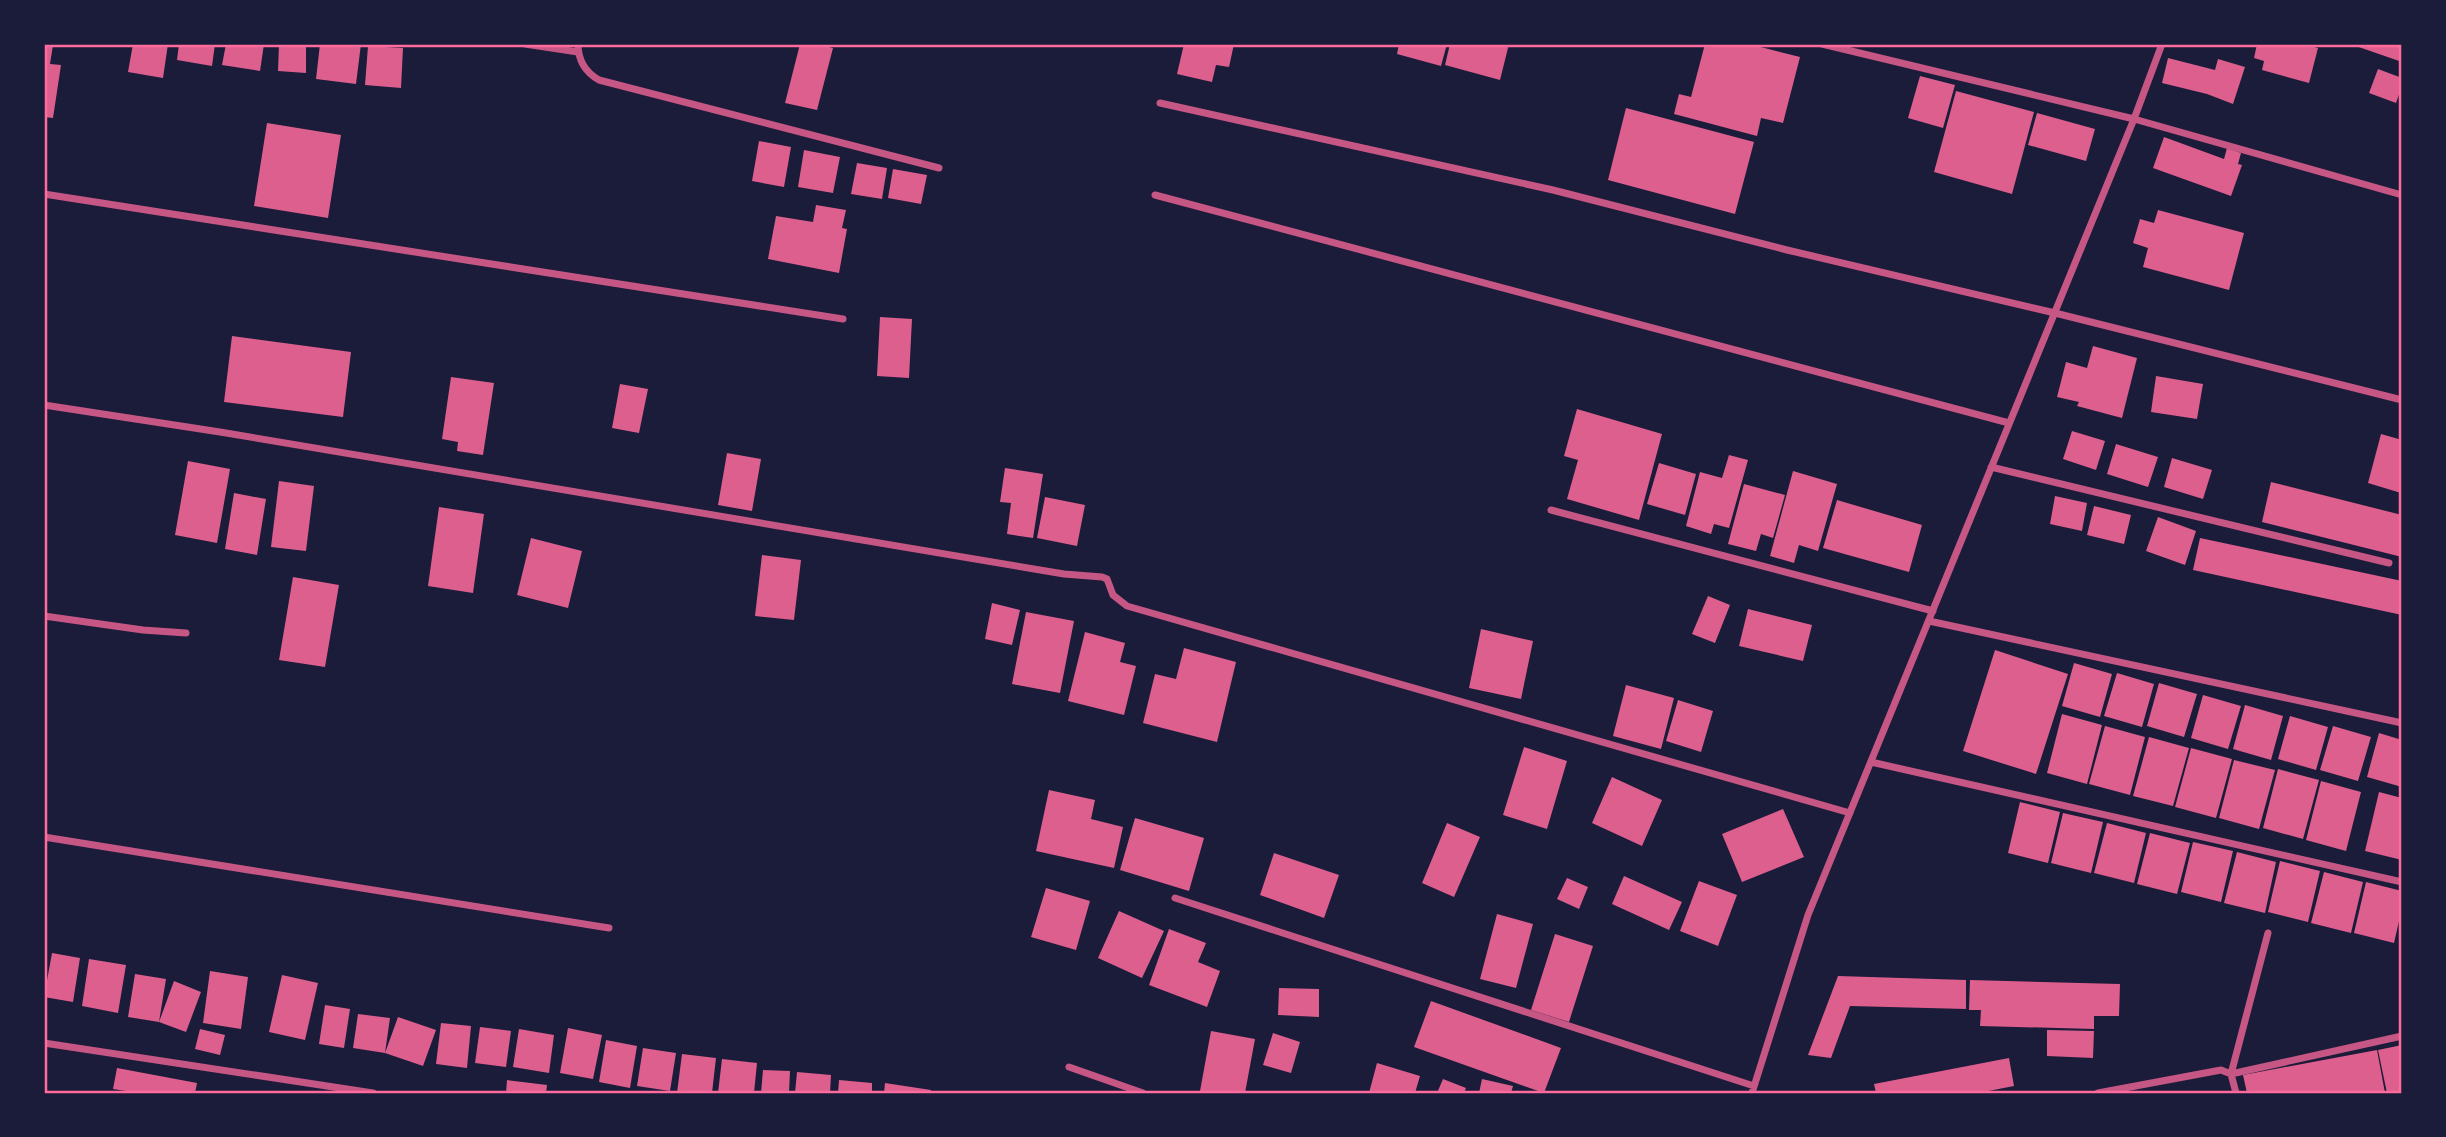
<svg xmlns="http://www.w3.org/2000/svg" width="2446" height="1137" font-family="Rubik,sans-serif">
<rect width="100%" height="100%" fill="#1b1b3a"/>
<path fill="#dd5f8e" d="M44,44l9,1 -3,19 11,1 -8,53 -9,-1z
M133,44h35l-5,34 -35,-6z
M179,44h36l-3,22 -35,-6z
M226,44h38l-4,27 -38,-6z
M279,44h27v29l-28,-2z
M320,44h41l-5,40 -40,-5z
M800,44h16l17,4 -16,62 -32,-7z
M1184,44h50l-5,23 -13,-2 -4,17 -35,-8z
M1399,44h48l-6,22 -44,-12z
M1450,44h59l-9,36 -55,-15z
M1705,44h44l51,13 -17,66 -22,-5 -4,18 -83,-22 5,-20 12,3z
M2257,44l11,2 1,-2h34l15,4 -9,35 -47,-13 2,-9 -10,-3z
M2350,44h52v18z
M368,46l35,2 -2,40 -36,-3z
M2168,58l47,12 3,-11 27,8 -12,37 -26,-10 -45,-11z
M2378,69l24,9v8l-6,17 -27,-10z
M1920,76l35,9 -12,43 -35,-10z
M1956,91l78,21 -22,82 -78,-22z
M1626,108l128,34 -19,72 -127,-34z
M2037,113l58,16 -9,32 -58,-16z
M267,123l74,12 -13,83 -74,-12z
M2164,137l60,22 3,-11 14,5 -3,11 4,1 -11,31 -78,-28z
M759,141l32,6 -7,40 -32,-6z
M804,150l36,7 -7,36 -35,-6z
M857,163l30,5 -5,31 -31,-5z
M893,169l34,6 -6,29 -33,-6z
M816,205l30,5 -4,18 5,1 -8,44 -71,-14 8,-43 37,6z
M2158,210l86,23 -15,57 -86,-23 5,-19 -15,-5 7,-24 14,4z
M880,317l32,2 -3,59 -32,-2z
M232,336l119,16 -8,65 -119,-15z
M2093,346l44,12 -15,60 -45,-12 2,-4 -22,-5 9,-35 21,6z
M2156,376l47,8 -6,35 -46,-7z
M451,377l43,6 -11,72 -26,-4 1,-9 -16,-3z
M620,384l28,5 -9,44 -27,-5z
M1577,409l85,25 -23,86 -72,-21 11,-39 -14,-4z
M2072,431l33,10 -9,29 -33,-11z
M2381,434l21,6 -1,53 -33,-10z
M2116,444l42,13 -10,30 -41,-13z
M727,453l34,6 -9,52 -34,-6z
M1729,455l19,5 -19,68 -15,-4 -3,10 -25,-8 14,-54 22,6z
M2172,458l40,12 -9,29 -39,-12z
M188,461l42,8 -13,74 -42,-8z
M1659,463l37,11 -11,41 -38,-11z
M1005,468l38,6 -10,64 -26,-4 4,-31 -11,-1z
M1793,471l44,13 -19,67 -19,-6 -5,18 -24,-7z
M279,481l35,5 -8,65 -35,-4z
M2271,482l131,33v42l-140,-35z
M1744,484l41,11 -12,43 -12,-4 -5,17 -28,-7z
M234,493l32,6 -9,56 -32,-6z
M2055,496l32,7 -5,28 -32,-7z
M1045,497l40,8 -8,41 -40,-8z
M1837,500l85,25 -13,47 -86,-24z
M2094,506l37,9 -7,29 -37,-9z
M439,507l45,7 -11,79 -45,-7z
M2158,517l38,14 -11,34 -39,-14z
M531,538l51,13 -14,57 -51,-13z
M2200,538l202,43v34l-209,-45z
M762,555l39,5 -7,60 -39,-4z
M293,577l46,8 -14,82 -46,-7z
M1708,596l22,9 -15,38 -23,-9z
M992,603l28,7 -8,35 -27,-6z
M1748,609l64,16 -9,36 -64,-15z
M1026,612l48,9 -14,72 -48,-9z
M1481,629l52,12 -12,58 -52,-11z
M1085,632l40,11 -5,19 16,4 -12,49 -56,-14z
M1184,648l52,14 -19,80 -74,-19 12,-49 21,5z
M1995,650l73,24 -32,100 -73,-23z
M2074,663l38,11 -12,43 -38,-11z
M2117,673l37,11 -12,43 -38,-11z
M2159,683l38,11 -13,43 -37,-11z
M1626,685l48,13 -13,51 -48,-13z
M2203,695l38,11 -13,43 -37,-11z
M1678,700l35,11 -12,41 -35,-11z
M2245,705l38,11 -12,44 -38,-11z
M2062,714l40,11 -15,59 -40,-11z
M2290,716l38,11 -12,43 -38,-11z
M2105,726l40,11 -15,58 -41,-11z
M2333,726l38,11 -13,44 -38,-11z
M2379,733l23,7v47l-35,-10z
M2149,737l40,11 -16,58 -40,-10z
M1524,747l43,14 -20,68 -44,-14z
M2191,748l41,11 -16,59 -41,-11z
M2234,760l41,10 -16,59 -40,-11z
M2278,769l41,11 -16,59 -40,-11z
M1612,777l50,23 -20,46 -50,-23z
M2321,781l40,11 -15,59 -40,-11z
M1049,790l46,10 -4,19 32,8 -9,41 -78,-17z
M2379,792l23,6v62l-37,-9z
M2020,802l40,10 -12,51 -40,-10z
M1783,809l21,48 -62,25 -20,-48z
M2063,813l40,9 -12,51 -40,-10z
M1135,818l69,20 -15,53 -69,-21z
M1447,823l33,14 -26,60 -32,-14z
M2107,823l39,10 -12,50 -40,-10z
M2150,833l40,10 -13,51 -40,-10z
M2193,842l40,9 -12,51 -40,-10z
M2237,852l39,10 -11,51 -41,-10z
M1274,853l65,22 -15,43 -64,-23z
M2280,861l40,10 -12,51 -40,-10z
M2324,872l39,10 -12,51 -40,-10z
M1624,876l58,26 -13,28 -57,-26z
M1567,878l21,9 -9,22 -22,-10z
M1699,881l38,14 -19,51 -38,-15z
M2366,882l36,9v17l-8,35 -40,-10z
M1046,888l44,13 -14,49 -45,-13z
M1119,911l45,20 -22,47 -44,-20z
M1497,914l36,10 -17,64 -36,-9z
M1169,929l37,14 -8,19 22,9 -13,36 -58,-22z
M1555,934l38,12 -24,76 -38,-12z
M52,953l28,5 -7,44 -29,-5z
M89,959l37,6 -8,48 -36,-7z
M210,971l38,6 -7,52 -38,-6z
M135,974l31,5 -7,43 15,-41 27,11 -15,40 -27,-10 -31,-5z
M282,975l36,8 -13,57 -36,-8z
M1838,976l128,4v29l-116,-3 -19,52 -23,-3z
M1970,980l150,4 -1,32h-25v13l-114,-3 1,-16h-12z
M1279,988l40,1v28l-41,-2z
M1431,1001l130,47 -17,45 -130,-46z
M325,1005l25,4 -6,39 -25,-4z
M358,1014l32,4 -5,35 13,-36 38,13 -13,36 -38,-13 -32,-5z
M441,1023l30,3 -4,42 -31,-4z
M480,1027l31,4 -5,36 -31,-4z
M568,1028l34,7 -9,44 -33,-6z
M200,1029l25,6 -5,20 -25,-6z
M519,1029l35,6 -5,38 -36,-6z
M2047,1030l47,1 -1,27 -46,-2z
M1211,1031l44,8 -10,54 -45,-2z
M1273,1033l27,9 -9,31 -28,-8z
M606,1040l31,6 -7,42 -31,-6z
M2402,1045v48h-15l-9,-43z
M643,1048l33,5 -6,38 -33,-5z
M2377,1050l8,43h-138l-4,-18z
M682,1054l34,4 -4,35h-35z
M2009,1058l5,28 -36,7h-102l-2,-9z
M722,1059l35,4 -3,30h-36z
M1377,1063l43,13 -5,17h-46z
M117,1068l80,15 -2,10h-56l-26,-4z
M763,1070l27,1 -1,22h-28z
M797,1072l34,3 -1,18h-35z
M1443,1079l23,9 -2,5h-27z
M1482,1079l31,7 -2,7h-32z
M507,1080l40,5 -1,8h-40z
M839,1080l33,3v10h-34z
M885,1083l46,7 -1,3h-46z"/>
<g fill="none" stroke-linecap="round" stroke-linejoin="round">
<path stroke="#ff6b9d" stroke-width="4.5" d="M2401,504l1,1"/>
<path stroke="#c65784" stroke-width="7" d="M525,44l53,8
M578,44c0,16 7,28 21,36l340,88
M1822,44l312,75 268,76
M1160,103l393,87 234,60 268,63 347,87
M44,194l799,125
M1155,195l854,228
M44,405l176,27 844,142 38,3 5,2 6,16 14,11 723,207
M1991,467l398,96
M1551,510l382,101
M44,616l99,14 43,3
M1929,621l473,102
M1871,762l531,120
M44,837l565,91
M1175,898l579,188
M2268,933l-37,141 171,-38
M44,1043l329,50
M1069,1067l74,26
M1752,1093l56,-178 326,-796 28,-75
M2098,1093l123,-23 10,4 5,19"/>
</g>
<rect width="2446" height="1137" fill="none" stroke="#1b1b3a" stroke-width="91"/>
<rect x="46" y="46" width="2354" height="1046" fill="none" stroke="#ff6b9d" stroke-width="2.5"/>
</svg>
